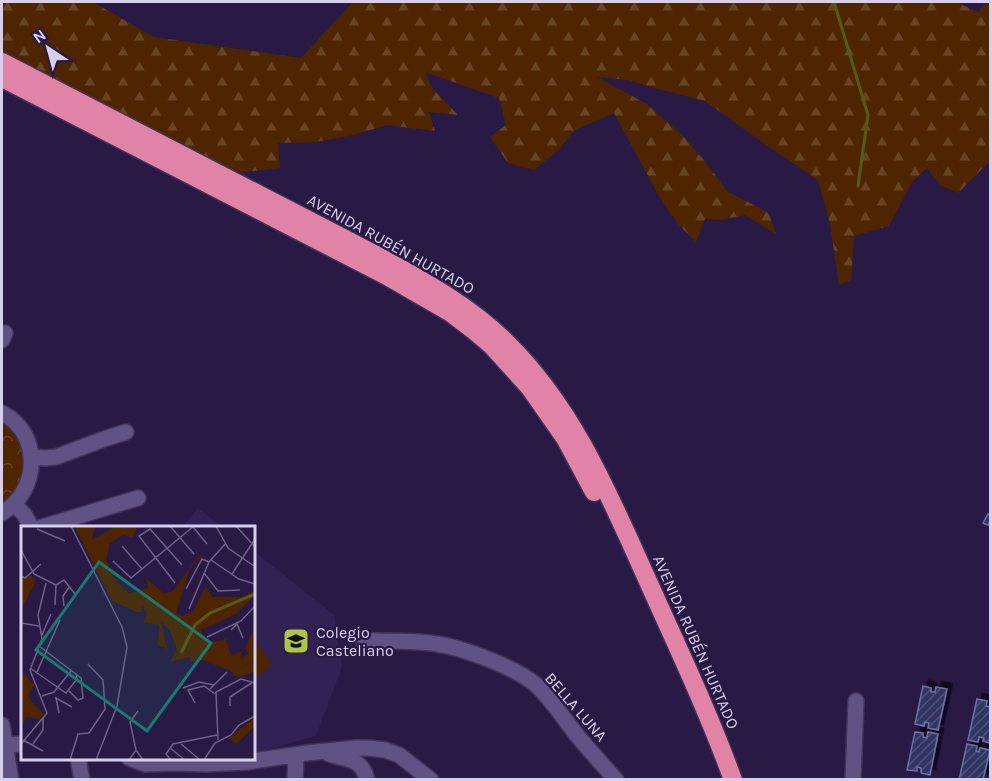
<svg xmlns="http://www.w3.org/2000/svg" width="992" height="781" font-family="Karla,sans-serif">
<defs>
<pattern id="forest-firs" width="22" height="20" patternUnits="userSpaceOnUse" patternTransform="scale(1.5)"><rect width="22" height="20" fill="#4f2500"/><path d="M5 1l3.5 6h-7zM16 11l3.5 6h-7z" fill="#684425"/></pattern>
<pattern id="park-crowns" width="20" height="18" patternUnits="userSpaceOnUse" patternTransform="scale(1.5)"><rect width="20" height="18" fill="#4f2500"/><path d="M2 6a3 3 0 1 1 6 0M12 15a3 3 0 1 1 6 0" fill="none" stroke="#684425"/></pattern>
<pattern id="building-hatch" width="6" height="6" patternUnits="userSpaceOnUse" patternTransform="scale(1.5)"><rect width="6" height="6" fill="#313664"/><path d="M-1 1l2-2M0 6l6-6M5 7l2-2" fill="none" stroke="#4e527a"/></pattern>
<filter id="shadow"><feDropShadow dx="5.5" dy="-5.5" stdDeviation="0" flood-color="#0009"/></filter>
</defs>
<rect width="100%" height="100%" fill="#291945"/>
<path fill="#322153" d="M198,508l25,19h-41z
M254,551l80,64 8,52 -26,69 -62,17z"/>
<path fill="#4f2500" d="M254,639l18,26 -18,14z"/>
<path fill="url(#forest-firs)" d="M2,2h91l61,35 147,21 52,-56h603l22,10 9,-10h3v159l-32,32 -18,-8 -13,-17 -15,14 -23,44 -35,10 -3,44 -12,5 -9,-61 -12,-44 -49,-33 -64,-46 -47,-12 -30,-9 -31,-3 50,27 35,31 22,25 23,31 42,22 7,21 -31,-19 -24,5 -16,-1 -9,23 -18,-18 -18,-26 -46,-85 -39,17 -18,21 -23,19 -26,-7 -18,-26 16,-12 -7,-27 -74,-26 7,16 26,27 -29,-3 6,19 -48,-6 -34,10 -37,7 -38,1 2,25 -43,5 -235,-121z"/>
<path fill="url(#park-crowns)" d="M2,417l3,2 20,27 -1,35 -22,27z"/>
<g fill="none" stroke-linecap="round" stroke-linejoin="round">
<path stroke="#535c16" stroke-width="3" d="M834,2l34,113 -10,71"/>
</g>
<path fill="url(#building-hatch)" stroke="#6b73a6" stroke-width="1.5" filter="url(#shadow)" d="M990,513v12h-2l-5,-2 5,-9 2,1z
M923,686l8,2v4h4l1,-5 11,2 -9,41 -10,-2 1,-5 -4,-1 -1,4 -9,-2z
M977,699l10,2 -1,5 4,1v-3v39l-7,-2 1,-3 -5,-1 -1,5 -10,-2z
M915,732l8,1v4l4,1 1,-6 10,2 -8,41 -9,-2v-5l-4,-1v4l-10,-1z
M967,744l10,2 -1,5 3,1 1,-4 10,2 -7,30h-24z"/>
<g fill="none" stroke-linecap="round" stroke-linejoin="round">
<g stroke="#413359" stroke-width="18">
<path id="minor" d="M2,340l3,-7
M2,413c40,20 38,78 0,100
M32,457l13,1 11,-1 48,-18 22,-7
M14,504l10,10 8,14
M39,528l99,-30
M363,640c25,3 49,-1 74,4 27,4 77,23 98,40 16,14 28,34 41,50 13,16 27,31 40,46
M2,725l9,55
M6,745l16,-1
M329,754c19,6 33,4 38,26
M78,758l4,22
M129,758l16,6 31,-1 30,1 41,-2 60,-9 48,-5h14l16,2 14,5 32,25
M295,780l1,-25
M853,780l3,-79"/>
</g>
<g stroke="#413359" stroke-width="21">
<path id="highway" d="M2,62l378,195c45,25 90,49 127,86 67,66 102,152 140,236 30,67 61,132 86,201
M2,78l383,197 66,38 21,16 20,17 38,42 35,50 29,54"/>
</g>
<use href="#minor" stroke="#605283" stroke-width="15"/>
<use href="#highway" stroke="#e083a6" stroke-width="18"/>
</g>
<defs>
<g id="school-square" transform="scale(1.35)"><rect x="-9" y="-9" width="18" height="18" rx="4" fill="#b2c34c" stroke="#291945"/><path d="M0-5L7-2L0 1L-7-2ZM-4 1L0 2.5L4 1V4Q0 6-4 4Z" fill="#111"/></g>
</defs>
<g fill-rule="evenodd">
<use href="#school-square" x="296" y="641"/>
</g>
<g text-anchor="middle" dominant-baseline="central" stroke-width="4.5" stroke-linejoin="round" paint-order="stroke">
<g font-size="16" fill="#d7d0ec" stroke="#291945">
<text transform="translate(391 244) rotate(29)">AVENIDA RUBÉN HURTADO</text>
<text transform="translate(696 642) rotate(66)">AVENIDA RUBÉN HURTADO</text>
<text transform="translate(576 707) rotate(49)">BELLA LUNA</text>
</g>
<g font-size="16" fill="#d7d0ec" stroke="#291945" text-anchor="start">
<text x="316" y="632">Colegio<tspan x="316" dy="18">Casteliano</tspan></text>
</g>
</g>
<g transform="translate(21 526)">
<rect width="234" height="234" fill="#291945"/>
<path d="M9,49l6,5 -15,31v-31zM234,69l-19,19 -35,16 12,-15zM234,136v9l-11,5h-10l-3,-5zM0,144l13,15 -6,10 3,6 13,13 -5,5 -13,-2 -3,6z" fill="#4f2500"/>
<path d="M53,0h21l-3,14 24,-14h22l-6,12 -9,-3 -13,8 -4,17 8,19 15,14 19,-5 -2,-10 18,16 9,-3 23,-32 9,-6 -15,15 -14,45 6,3 11,-5 13,-25 6,11h30l13,-6v4l-42,20 -12,15 7,13 18,-4 5,16 11,-4 -1,7 8,-4 -4,-6 10,-21v35l-24,9 -28,-11 -12,2 -1,-5 -20,5 7,-13 -7,-18 -9,-10 7,31 -3,-5 -7,-1 1,-21 -16,-3 4,-8 -5,-9 -1,7h-4l-25,-11z" fill="#4f2500"/>
<path d="M234,191v9l-19,18 -7,-6z" fill="#4f2500"/>
<path fill="none" stroke="#535c16" stroke-width="3" d="M160,127l14,-28 15,-12 45,-19"/>
<path fill="none" stroke="#6f6288" stroke-width="1.5" d="M50,0l51,101 5,20 -10,59 -21,54M149,0l24,28M195,0l12,22 26,18M215,0l19,21M172,1l14,17M16,3l28,12M101,20l20,23M0,24l13,24 22,11 -1,20M190,34l28,19 16,5M92,35l18,17 63,-52M183,47l14,18 22,-1M211,48l23,-35M0,50l4,2 16,-14M154,57l-36,-47 11,-7 32,36M35,59l8,-5 11,14M165,63l16,-30 7,3M43,80l-1,-10 7,-10M168,83l20,-47 17,-19M0,97l18,3M210,104l6,-6 6,14M21,109l9,-21M186,111l34,-16 14,-15M18,120l42,32 2,20 -5,2 -9,-9M9,142l36,25 11,-14 -1,-4M16,146l23,-52M162,162l16,-6 15,3M189,163l17,-17M21,170l12,-4 17,-21M174,177l-7,-13 16,-4 11,8M209,180v-9l23,-15M38,187l-3,-15 16,9M2,214l20,11M197,214l-2,-48 25,-13 14,4M0,218l26,-31 -17,-43 12,-31 -4,-24 8,-32M12,218l10,-14v-12M160,218l18,15M149,222l15,12M115,224l-6,-28 8,-11M49,234l8,-26 11,-1 16,-24 -2,-29 -15,-16M108,234l7,-10 7,10M150,234l-5,-6 7,-10 44,-9M183,234l11,-17 16,-8 8,-10 16,-9"/>
<path fill="#197a74" fill-opacity="0.15" stroke="#197a74" stroke-width="3" d="M78,36l112,81 -64,88 -111,-81z"/>
<rect width="234" height="234" fill="none" stroke="#d7d0ec" stroke-width="3"/>
</g>
<rect width="992" height="781" fill="none" stroke="#d7d0ec" stroke-width="6"/>
<g transform="translate(48 48) rotate(324)" stroke="#291945" stroke-width="4.5" paint-order="stroke">
<path d="M0-4.5L10 22L0 15L-10 22Z" fill="#d7d0ec"/>
<text y="-9" font-size="16" font-weight="bold" text-anchor="middle" fill="#d7d0ec">N</text>
</g>
</svg>
